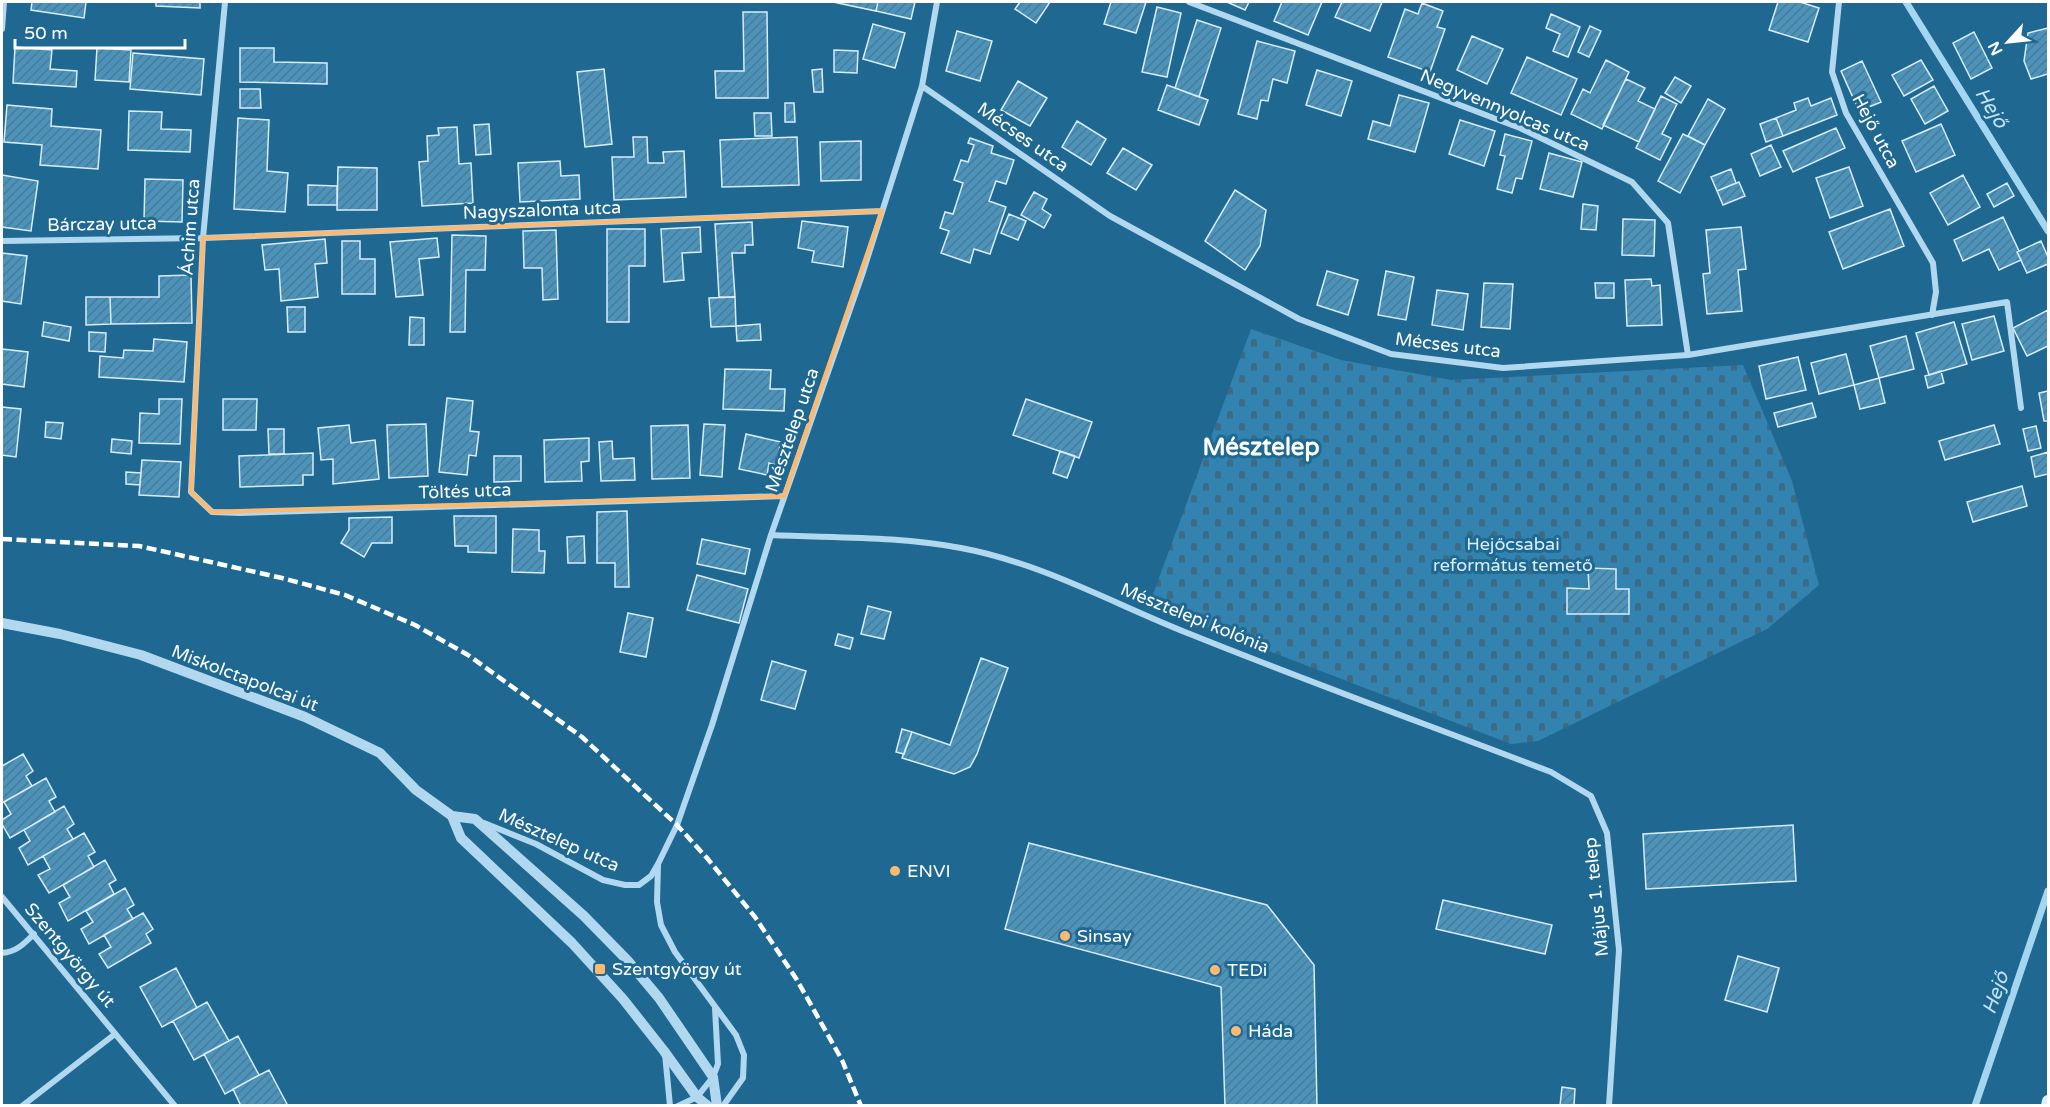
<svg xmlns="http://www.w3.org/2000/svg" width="2050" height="1107" font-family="'Varela Round',sans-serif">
<defs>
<pattern id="cemetery-stones" width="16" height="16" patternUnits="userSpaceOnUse" patternTransform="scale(1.5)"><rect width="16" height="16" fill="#3383b0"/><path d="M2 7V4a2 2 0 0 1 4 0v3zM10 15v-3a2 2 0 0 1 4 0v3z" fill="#3e6a83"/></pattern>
<pattern id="building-hatch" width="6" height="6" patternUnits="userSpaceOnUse" patternTransform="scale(1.5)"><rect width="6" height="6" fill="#4c93bb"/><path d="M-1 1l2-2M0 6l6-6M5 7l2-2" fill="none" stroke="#4c7a94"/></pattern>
</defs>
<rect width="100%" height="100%" fill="#1f6892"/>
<path fill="url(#cemetery-stones)" d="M1251,329l90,31 110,20 292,-15 49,116 27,104 -52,44 -229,112 -27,3 -362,-139z"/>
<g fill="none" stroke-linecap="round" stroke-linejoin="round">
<path stroke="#a5d6ef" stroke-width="7" d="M1906,2l142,229
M1975,1106l73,-215"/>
</g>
<path fill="url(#building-hatch)" stroke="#d7edfa" stroke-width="1.5" d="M32,2h54l-2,16 -53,-8z
M156,2h44v6l-44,-2z
M833,2h45l-2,9z
M878,2h37l-4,17 -35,-8z
M1020,2h30l-14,21 -21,-14z
M1111,2h35l-10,31 -32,-9z
M1227,2h22l-4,8z
M1282,2h40l-14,33 -34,-14z
M1342,2h40l-12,29 -35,-14z
M1778,2h22l19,6 -11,34 -39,-12z
M1422,3l21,8 -6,16 8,2 -15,43 -42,-15 17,-48 13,5z
M1157,7l24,6 -14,64 -25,-5z
M743,12h24l1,86h-52l-1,-27h29z
M1551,14l29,13 -12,30 -15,-6 7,-17 -14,-6z
M1197,20l24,8 -22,69 -24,-9z
M873,24l32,9 -10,35 -32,-9z
M1590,26l11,5 -12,26 -11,-5z
M2048,28v46l-17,5 -7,-18 4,-28z
M957,31l35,10 -12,40 -34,-10z
M1974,32l18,36 -21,11 -18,-36z
M1472,36l31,13 -16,35 -30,-14z
M1257,41l38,10 -8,32 -14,-4 -5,22 -7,-1 -4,19 -19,-5z
M15,47l37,3 -2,19 27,2 -1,16 -63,-4z
M97,48l34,2 -2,32 -34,-2z
M240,48h34v14l53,1v21l-87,-2z
M834,50l24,1 -1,22 -23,-1z
M133,53l71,6 -3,36 -71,-6z
M1527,57l50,22 -16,36 -50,-22z
M1606,60l23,12 -27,57 -31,-15 12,-25 7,4z
M1921,60l12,20 -29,16 -12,-21z
M1862,61l19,41 -22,9 -18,-40z
M604,69l8,75 -27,3 -8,-75z
M822,69l1,23h-9l-2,-22z
M1317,70l35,11 -11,35 -35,-11z
M1675,77l16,9 -10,17 -16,-10z
M1626,79l19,9 -7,13 17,8 -16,33 -36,-17z
M1018,81l29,17 -17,28 -29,-16z
M1167,85l41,15 -9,25 -41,-15z
M1934,86l14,25 -23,13 -14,-25z
M240,89h20l1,19h-21z
M1399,95l30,8 -14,49 -47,-13 5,-18 17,5z
M1661,96l16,8 -15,30 9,4 -11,22 -24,-12z
M1808,98l3,8 20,-8 6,17 -54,21 -7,-18 20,-8 -2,-7z
M1708,99l17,10 -20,36 -17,-9z
M785,103h9l1,19h-10z
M7,105l45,4 -1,17 50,4 -3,39 -58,-4 2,-20 -38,-3z
M129,111l33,1 -1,17 30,1 -1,22 -62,-2z
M754,113h17l1,23h-17z
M238,118l31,2 -2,51 21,2 -3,39 -51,-3z
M1776,118l7,18 -17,6 -6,-18z
M1460,120l35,11 -11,35 -35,-12z
M1077,121l29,18 -15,26 -29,-18z
M489,124l2,30 -15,1 -2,-30z
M1941,124l14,31 -39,17 -14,-31z
M457,127l2,37 12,-1 2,40 -51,3 -3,-44 9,-1 -1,-25 12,-1 -1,-7z
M1836,128l9,20 -52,24 -10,-21z
M1505,134l27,7 -10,38 -6,-1 -4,15 -15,-4 8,-33 -5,-1z
M1683,134l22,11 -25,48 -22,-12z
M633,137h14l1,26h16l-1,-11 21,-1 2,46 -72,3 -2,-43h22z
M797,137l2,48 -77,2 -2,-47z
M970,138l23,8 -2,7 23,7 -8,24 -10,-3 -7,20 17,6 -16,47 -16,-5 -4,14 -29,-10 8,-22 -9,-3 5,-16 8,2 10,-31 -9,-3 7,-20 7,2 6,-17 -6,-2z
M861,141v39l-40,1 -1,-39z
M1771,145l10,22 -21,9 -9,-22z
M1123,148l29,17 -16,25 -29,-17z
M1549,153l33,9 -9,35 -33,-8z
M560,161l1,15 18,-1 1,24 -60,3 -2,-39z
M338,167l39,1v42h-40z
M1849,167l14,39 -33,12 -14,-40z
M1731,169l5,14 -19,8 -6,-14z
M2,175l36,6 -7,50 -29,-4z
M1963,175l17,32 -32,18 -18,-32z
M145,179l38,1 -1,42 -38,-1z
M1739,182l6,14 -22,9 -6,-14z
M2007,183l7,13 -20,11 -7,-13z
M308,185l29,1v19h-29z
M1235,190l31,20 -6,36 -15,24 -40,-29z
M1034,192l13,7 -5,10 9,6 -7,13 -23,-13z
M1583,204l15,2 -2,24 -15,-1z
M1890,209l14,37 -61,23 -14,-37z
M1009,214l17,7 -8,19 -17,-7z
M2003,217l16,34 -2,1 4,8 -22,10 -10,-21 -26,12 -9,-21z
M1623,219l32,1 -1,36 -32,-1z
M802,221l46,6 -5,40 -31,-5 2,-11 -16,-3z
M752,222l1,23h-8v8h-13l3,44h-16l-4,-73z
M700,227l1,25 -19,1 2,27 -20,2 -3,-53z
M1741,227l5,42 -8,1 4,41 -35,3 -4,-40 7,-1 -4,-43z
M607,229h38v37h-16v56h-22z
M556,230l2,69 -15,1 -1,-32h-18l-1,-37z
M452,235l34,1 -1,34h-19l-1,62h-15z
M437,238l2,19 -20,2 4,36 -27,2 -6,-55z
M325,239l2,24 -12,1 3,33 -37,4 -2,-32 -14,1 -3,-25z
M342,241h18v18h15v35h-33z
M2041,241l7,16v7l-21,9 -10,-21z
M2,253l25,3 -6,48 -19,-3z
M1327,271l31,9 -10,35 -31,-10z
M1386,271l28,6 -8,43 -28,-5z
M191,275l1,48 -81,1 -1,-27h49v-21z
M1651,279l1,7 8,-1 2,40 -35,1 -2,-46z
M1484,283l29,1 -3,45 -29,-2z
M1595,283h19v15h-18z
M1437,290l31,4 -5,36 -31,-5z
M86,297h24l1,27 -25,1z
M735,297l1,29 -25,1 -2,-29z
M287,307h18v25h-17z
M2048,310v36l-21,10 -14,-28z
M1994,316l10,35 -32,9 -10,-36z
M410,317l14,1v27h-15z
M44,322l27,5 -2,14 -27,-5z
M1954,322l13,42 -38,11 -13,-42z
M760,324l1,16 -24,1 -1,-15z
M89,332l17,1 -1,19 -16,-1z
M1906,336l8,33 -35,9 -9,-32z
M154,339l33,3 -3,40 -85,-5 1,-21 23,2 1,-8 29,1z
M2,349l26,3 -4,35 -22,-3z
M1846,354l8,31 -35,9 -8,-31z
M1798,357l8,33 -40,9 -7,-33z
M725,369l46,1 -1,19h15l-1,22 -61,-2z
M1941,371l3,12 -16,5 -3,-12z
M1879,378l6,25 -25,6 -6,-24z
M2048,391v30h-4l-5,-28z
M447,398l26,3 -3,30 9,1 -3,24 -7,-1 -2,20 -28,-3z
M159,399h23l-2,45 -41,-1 1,-30 19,1z
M223,399h34l-1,31h-33z
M1026,399l66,23 -13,36 -66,-23z
M1812,403l4,14 -38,10 -4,-14z
M2,407l19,2 -5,48 -14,-2z
M46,422l17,1 -2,16 -16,-2z
M426,424l2,52 -39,2 -2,-53z
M704,424l21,1 -3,52 -22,-2z
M349,425l2,18 24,-3 4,39 -46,5v-25l-12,1 -3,-32z
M688,425l2,53 -38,1 -1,-53z
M1994,425l6,19 -55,16 -6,-19z
M2036,426l5,22 -13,3 -5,-22z
M268,429h16v25h-15z
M746,434l35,8 -5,23 -7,-2 -2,12 -28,-6z
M589,438v23l-8,1 1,19 -37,1 -1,-42z
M112,439l20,2 -1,13 -20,-2z
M612,441l1,18 21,-1 1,22 -34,1 -2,-39z
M1060,451l15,5 -8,22 -14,-5z
M2048,452v22l-13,3 -4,-20z
M313,453v22h-10v10l-63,2 -1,-31z
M494,456h27v25l-27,1z
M142,460l39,2 -2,35 -40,-2z
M126,472l15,1 -1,12 -14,-1z
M2022,486l5,20 -54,16 -6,-20z
M627,511l2,76h-14v-24h-18v-51z
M454,516h42v37l-28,-1v-6h-13z
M392,517v26h-20l-8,14 -23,-14 8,-13v-12z
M513,529l26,1v21h6l-1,22 -32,-1z
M584,536l1,27h-17l-1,-26z
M702,539l48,10 -5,25 -48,-10z
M1588,568l28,1v20h13v25h-62v-26l22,1z
M697,575l51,14 -9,34 -52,-13z
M868,606l23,6 -7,27 -23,-5z
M628,613l25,5 -7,39 -26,-5z
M838,634l15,4 -3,11 -15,-4z
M981,658l27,10 -31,86 -7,13 -16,7 -52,-16 10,-26 38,13z
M772,661l34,10 -11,38 -34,-9z
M902,729l10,3 -8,22 -8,-2z
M23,754l10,17 -7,5 6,10 -30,17v-37z
M46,778l10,19 -7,4 6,11 -45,26 -8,-14v-4l9,-6 -7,-12z
M64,806l10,18 -7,5 6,10 -45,26 -9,-17 11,-7 -6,-11z
M1793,825l3,56 -150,8 -3,-55z
M84,833l11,19 -7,4 6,11 -45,26 -11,-18 12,-6 -7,-13z
M1029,843l238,62 47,60 3,141h-92l-4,-119 -216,-58z
M105,860l11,20 -7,4 5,10 -46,27 -9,-18 11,-6 -7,-12z
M125,888l9,17 -7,4 6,10 -44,25 -8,-15 12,-7 -7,-11z
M1443,900l109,25 -7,29 -109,-25z
M143,913l10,16 -7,5 5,9 -43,25 -9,-14 12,-7 -7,-12z
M1738,956l41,12 -12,44 -42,-12z
M176,968l21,40 -35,19 -22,-40z
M207,1002l22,39 -35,19 -21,-39z
M238,1036l21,39 -34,19 -21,-40z
M269,1070l19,36h-47l-8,-17z
M1562,1087l13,2 -1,17h-14z"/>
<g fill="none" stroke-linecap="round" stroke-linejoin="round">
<path stroke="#b1d8ee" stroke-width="6" d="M225,2l-22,236 -12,254 21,20 28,1 544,-17
M1189,2l331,126 112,54 36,41 20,132
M1839,2l-7,70 14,41 87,150 3,29 -4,23
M2,29l2,-27
M922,86l188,130 189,103 92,35 112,14 185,-13 319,-53 14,106
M2,241l201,-3 679,-27
M771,535c63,3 128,1 190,13 81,15 153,56 229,86 119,48 241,92 361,138l40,24 16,37 12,117 -10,156
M484,823l52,21 67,36 22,5h14l12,-9 7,-12 19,-39 35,-100 59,-190 91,-260 60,-189 15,-84
M658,865l-1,37 4,23 14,27 61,83 8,20 -1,23 -20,28
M2,897l173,209
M2,953c14,-1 22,-9 32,-19
M665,1054l5,52
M22,1106l93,-72
M678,1106l19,-9 16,-20 5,-13 -3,-56"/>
<path stroke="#b1d8ee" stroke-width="10" d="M2,623l58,11 81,21 164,62 75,36 36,37 36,26 23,3 109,97 44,45 31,37 54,79 4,29
M452,816l9,22 111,105 51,56 41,52 33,46 11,9"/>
<path stroke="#deeffa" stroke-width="12" d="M2047,1106l1,-5"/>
<path stroke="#fff" stroke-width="4.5" stroke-dasharray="10 4.5" stroke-linecap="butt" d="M2,539l137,7 143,32 63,17 70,30 53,30 114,82 95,88 30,33 48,59 42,63 45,80 19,46"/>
</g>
<path fill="none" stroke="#fbb972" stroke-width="4.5" stroke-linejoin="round" d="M882,211l-98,285 -572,16 -21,-20 12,-254z"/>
<g fill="#fbb972" stroke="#1f6892" stroke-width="2">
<circle cx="895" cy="871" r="6"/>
<circle cx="1065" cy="936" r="6"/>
<rect x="594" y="963" width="12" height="12" rx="3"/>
<circle cx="1215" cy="970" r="6"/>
<circle cx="1236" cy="1031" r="6"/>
</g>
<g text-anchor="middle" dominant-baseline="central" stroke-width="6" stroke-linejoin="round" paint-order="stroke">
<g font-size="18" fill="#fff" stroke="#1f6892">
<text transform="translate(1505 110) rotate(23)">Negyvennyolcas utca</text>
<text transform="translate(1876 131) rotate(62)">Hejő utca</text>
<text transform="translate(1023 137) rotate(35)">Mécses utca</text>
<text transform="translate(542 210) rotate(-2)">Nagyszalonta utca</text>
<text transform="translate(102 224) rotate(-1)">Bárczay utca</text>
<text transform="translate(190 227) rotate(-86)">Áchim utca</text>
<text transform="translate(1448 345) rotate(7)">Mécses utca</text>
<text transform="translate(792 430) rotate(-71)">Mésztelep utca</text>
<text transform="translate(465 491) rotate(-2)">Töltés utca</text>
<text transform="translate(1195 618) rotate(22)">Mésztelepi kolónia</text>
<text transform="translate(245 678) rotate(21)">Miskolctapolcai út</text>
<text transform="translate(559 840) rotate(24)">Mésztelep utca</text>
<text transform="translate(1596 897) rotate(-96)">Május 1. telep</text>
<text transform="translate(70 955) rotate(50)">Szentgyörgy út</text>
</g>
<g font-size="18" fill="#d7edfa" stroke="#1f6892">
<text x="1513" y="544">Hejőcsabai<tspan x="1513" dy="21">református temető</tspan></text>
</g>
<g font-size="18" fill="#fff" stroke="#1f6892" text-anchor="start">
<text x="907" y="871">ENVI</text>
<text x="1077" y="936">Sinsay</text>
<text x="612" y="969">Szentgyörgy út</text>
<text x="1227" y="970">TEDi</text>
<text x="1248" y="1031">Háda</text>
</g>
<g font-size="20" font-style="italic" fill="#c4e4f5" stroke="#1f6892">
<text transform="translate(1991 108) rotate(58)">Hejő</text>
<text transform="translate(1996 993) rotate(-71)">Hejő</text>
</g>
<g font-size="24" font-weight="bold" fill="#fff" stroke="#1f6892">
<text x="1261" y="447">Mésztelep</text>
</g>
</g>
<rect width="2050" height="1107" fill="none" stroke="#ffffff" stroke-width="6"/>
<g transform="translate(2008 42) rotate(243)" stroke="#1f6892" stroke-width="4.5" paint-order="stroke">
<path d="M0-4.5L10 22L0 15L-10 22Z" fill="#ffffff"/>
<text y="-9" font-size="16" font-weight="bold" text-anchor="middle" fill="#ffffff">N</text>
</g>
<path d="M15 39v9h170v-9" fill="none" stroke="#ffffff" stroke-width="3"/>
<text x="24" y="39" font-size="18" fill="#ffffff" stroke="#1f6892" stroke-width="4.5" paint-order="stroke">50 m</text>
</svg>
